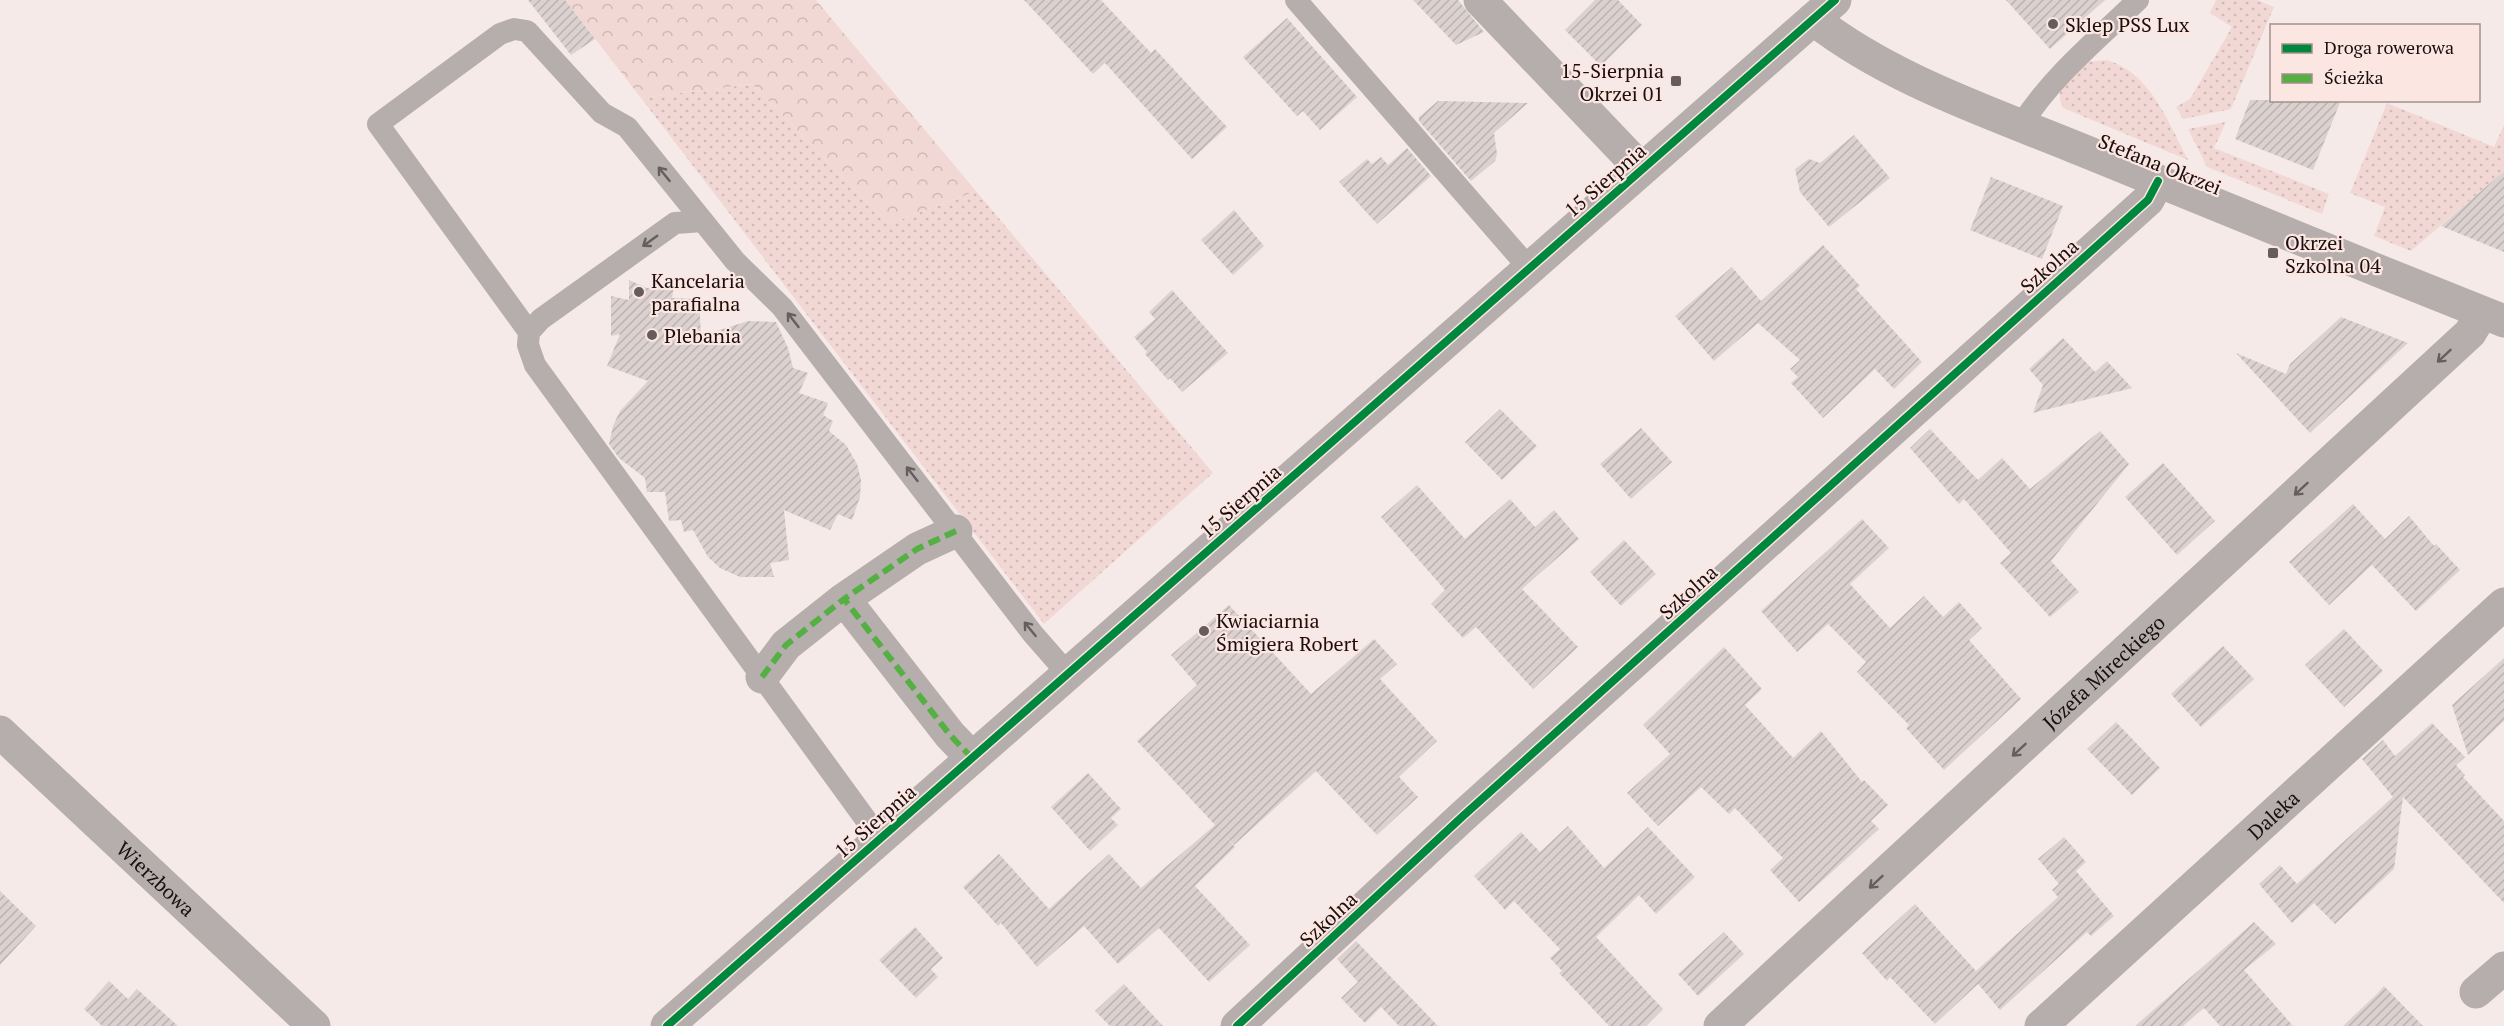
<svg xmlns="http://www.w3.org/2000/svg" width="2504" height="1026" font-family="'PT Serif',serif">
<defs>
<pattern id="green-dots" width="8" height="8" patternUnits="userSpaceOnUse" patternTransform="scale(1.5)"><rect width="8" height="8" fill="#f2d8d4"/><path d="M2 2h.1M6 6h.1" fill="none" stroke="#cfb8b5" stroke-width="1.8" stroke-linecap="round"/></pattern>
<pattern id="forest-crowns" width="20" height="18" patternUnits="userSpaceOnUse" patternTransform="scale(1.5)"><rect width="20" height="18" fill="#f2d8d4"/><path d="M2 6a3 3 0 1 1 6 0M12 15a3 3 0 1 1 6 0" fill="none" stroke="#cfb8b5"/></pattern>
<pattern id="building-hatch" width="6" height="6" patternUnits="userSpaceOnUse" patternTransform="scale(1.5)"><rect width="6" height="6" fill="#dbd1cf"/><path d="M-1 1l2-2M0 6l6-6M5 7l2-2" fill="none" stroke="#bbb2b1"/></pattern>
</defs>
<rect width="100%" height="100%" fill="#f6eae8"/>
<path fill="url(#green-dots)" d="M2216,0h41l17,7 -43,102 -48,10 -7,-12 14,-8 42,-72 -22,-14z
M2106,60c44,11 63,64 82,100l-125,-52 -3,-8v-10l27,-28z
M752,84l137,140 87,-33 237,282 -169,151 -403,-526z
M2387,103l107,44 10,-22v46l-93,80 -37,-15 11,-29 -35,-14z
M2226,122l-12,26 115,46 -7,20 -115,-47 -19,-38z"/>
<path fill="url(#forest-crowns)" d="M565,0h251l160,191 -87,33 -137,-140 -111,14z"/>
<path fill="url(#building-hatch)" d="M528,0h37l30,39 -24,16z
M1024,0h77l50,53 4,-4 72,78 -35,32 -87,-96 -12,11z
M1413,0h45l26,32 -28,13z
M1595,0h23l24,25 -41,41 -36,-36z
M2006,0h99l-55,49z
M1287,18l70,79 -37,33 -17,-19 -6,5 -54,-59z
M2250,100h91l-28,70 -78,-31z
M1438,101l90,2 -34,30 3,21 -2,7 -24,20 -52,-60v-4z
M1854,135l36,43 -61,49 -29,-35 -5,-23 14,-10 11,4z
M1407,148l24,28 -54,48 -38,-42 28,-23 5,5 9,-7 7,8z
M2504,171v81l-63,-26z
M1991,177l72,29 -21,53 -72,-29z
M1234,210l30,36 -31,29 -32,-35z
M1823,245l37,41 -4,3 66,73 -28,27 -19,-20 -52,49 -32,-35 7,-6 -8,-8 10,-9 -42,-37 -44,38 -39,-45 57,-49 29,34z
M629,280l18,8 27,-1 -2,11 27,1 2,37 47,-15 28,1 12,26 5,20 15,5 -9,20 29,10 -5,12 10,6 -4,10 17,14 11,19 4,16 -1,17 -8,23 -14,-6 -8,16 -46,-20 5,50 -19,3 4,14h-34l-20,-9 -12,-11 -15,-27 -9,2 -3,-12 -12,1 -4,-29h-18l-2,-14 -26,-20 -10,-14 4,-18 7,-15 28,-30 -41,-15 13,-32 -9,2v-40l18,4z
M1172,290l56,63 -46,39 -12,-14 -2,2 -23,-26 2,-2 -13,-15 21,-18 -6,-7z
M2341,317l67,26 -98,90 -74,-80 50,21 4,-10z
M2063,338l32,34 12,-11 25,27 -99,25 10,-28 -14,-16z
M1500,409l37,37 -35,34 -37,-38z
M1641,428l31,34 -41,37 -31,-35z
M1930,429l48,51 24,-22 28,31 70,-58 29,33 -78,97 28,31 -29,25 -50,-54 11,-10 -47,-54 -5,5 -49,-56z
M2163,463l52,58 -38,34 -52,-58z
M1417,485l48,54 45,-40 25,28 19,-17 25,29 -57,50 56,58 -45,42 -57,-62 -13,11 -32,-34 14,-14 -64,-73z
M2353,504l32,35 24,-23 25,30 2,-2 24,26 -44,41 -44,-46 -43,40 -40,-43z
M1862,519l27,29 -39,36 40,44 34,-32 19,21 16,-15 23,26 -13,12 52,59 -77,71 -38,-42 3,-3 -52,-53 9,-10 -38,-38 -31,28 -36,-41z
M1624,540l32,34 -35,32 -31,-34z
M1229,605l82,89 63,-55 23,25 -17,15 57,62 -38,36 19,20 -41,38 -61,-64 -82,74 -9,-9 10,11 -40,39 55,59 -41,37 -50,-54 -41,36 -34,-38 -47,41 -36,-44 -3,3 -35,-39 36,-33 50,55 60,-55 32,34 74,-63 -78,-84 60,-56 -26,-30z
M2344,629l39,42 -39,36 -39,-42z
M2223,646l31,33 -53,48 -30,-33z
M1724,647l38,42 -17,16 48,53 28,-27 41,51 2,-2 24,25 -17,16 8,8 -80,73 -29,-32 13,-12 -48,-50 -6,6 -28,-27 -43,39 -31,-33 43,-39 -27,-29z
M2504,658v63l-36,34 -16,-50z
M2116,722l44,46 -28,27 -45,-46z
M2432,723l33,34 -9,8 9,10 -2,2 41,44v82l-101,-106 -9,72 -59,55 -27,-27 6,6 -22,20 -33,-39 21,-19 17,19 96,-87 -31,-38 21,-19 12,16z
M1088,773l33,36 -10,9 7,7 -28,26 -39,-44z
M1568,826l36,42 44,-41 47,50 -39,37 -17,-19 -43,42 67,72 -17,17h-37l-50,-53 3,-2 -12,-13 10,-9 -46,-48 -9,9 -31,-34 47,-44 19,20z
M2064,837l22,25 -10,9 38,45 -23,20 -4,-4 -87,78 -22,-26 -43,40 -45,-47 -3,4 -25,-28 53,-49 61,67 82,-74 -6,-7 9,-8 -2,2 -21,-25z
M0,891l36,35 -36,39z
M2254,922l22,22 -32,26 49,56h-73l-16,-18 -21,18h-48z
M915,927l28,31 -12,11 7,8 -22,21 -37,-38z
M1724,932l20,22 -46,42 -20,-22z
M1356,941l33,34 49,51h-39l-18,-19 -16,16 -24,-25 17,-16 -21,-23z
M109,981l19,18 9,-10 41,37h-76l-18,-17z
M1124,984l39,42h-53l-15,-15z
M2384,986l39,40h-80l35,-33z"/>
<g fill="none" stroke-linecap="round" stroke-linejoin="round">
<path stroke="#b5aeac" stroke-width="22" d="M1296,0l233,268
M2021,125c32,-50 75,-84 117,-125
M529,332l12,-13 134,-96 28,-2
M880,839l-345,-474 -7,-20 1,-13 -151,-208 122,-90 14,-5 13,2 75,82 25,14 108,134 47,46 251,327 35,40"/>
<path stroke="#b5aeac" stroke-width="33" d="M956,531l-39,18 -73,50 106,136 22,23
M762,677l24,-32 58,-46"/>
<g stroke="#b5aeac" stroke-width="33">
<path d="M1480,0l161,169"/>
<path id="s1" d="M0,732l314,294"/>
<path d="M2476,992l28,-24"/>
<path d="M1237,1026l226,-210 685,-616 10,-19"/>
<path id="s2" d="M1720,1026l750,-693 12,-20"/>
<path id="s3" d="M2041,1026l463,-422"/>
</g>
<path stroke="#b5aeac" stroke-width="33" d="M1813,19c78,61 179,94 269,131 141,58 281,115 422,171
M667,1026l1168,-1026"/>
<path stroke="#55b044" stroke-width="6" stroke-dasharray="12 6" stroke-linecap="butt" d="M956,531l-39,18 -73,50 106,136 22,23
M762,677l24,-32 58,-46"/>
<g stroke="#fce6e2" stroke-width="11">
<path id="cycleway" d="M667,1026l1168,-1026
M1237,1026l226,-210 685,-616 10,-19"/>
</g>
<use href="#cycleway" stroke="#00873e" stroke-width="8"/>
</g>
<defs><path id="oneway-shaft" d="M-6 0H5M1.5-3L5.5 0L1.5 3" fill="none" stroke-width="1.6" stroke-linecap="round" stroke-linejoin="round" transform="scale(1.5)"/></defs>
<g stroke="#665e5d">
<use href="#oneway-shaft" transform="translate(664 174) rotate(-129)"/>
<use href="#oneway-shaft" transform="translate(650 241) rotate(144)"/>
<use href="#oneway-shaft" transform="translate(793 320) rotate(-128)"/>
<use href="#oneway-shaft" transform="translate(2444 356) rotate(137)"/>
<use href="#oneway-shaft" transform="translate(912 474) rotate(-128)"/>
<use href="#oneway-shaft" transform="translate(2301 489) rotate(137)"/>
<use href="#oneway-shaft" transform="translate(1030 629) rotate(-129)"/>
<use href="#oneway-shaft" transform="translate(2019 750) rotate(137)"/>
<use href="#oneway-shaft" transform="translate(1876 882) rotate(137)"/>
</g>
<g fill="#665c5a" stroke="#fce6e2" stroke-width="2">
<circle cx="2053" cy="24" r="6"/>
<rect x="1670" y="75" width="12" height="12" rx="3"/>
<rect x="2267" y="247" width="12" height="12" rx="3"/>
<circle cx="639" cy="292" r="6"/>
<circle cx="652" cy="335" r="6"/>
<circle cx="1204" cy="631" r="6"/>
</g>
<g text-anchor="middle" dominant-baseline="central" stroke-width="4.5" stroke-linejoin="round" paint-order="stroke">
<g font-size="20" fill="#180f0e" stroke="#fce6e2" text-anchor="start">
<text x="2065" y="24">Sklep PSS Lux</text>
<text x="1664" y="70" text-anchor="end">15-Sierpnia<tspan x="1664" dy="23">Okrzei 01</tspan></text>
<text x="2285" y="242">Okrzei<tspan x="2285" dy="23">Szkolna 04</tspan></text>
<text x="651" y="280">Kancelaria<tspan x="651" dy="23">parafialna</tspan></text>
<text x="664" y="335">Plebania</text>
<text x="1216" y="620">Kwiaciarnia<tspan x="1216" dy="23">Śmigiera Robert</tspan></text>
</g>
<g font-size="20" fill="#180f0e" stroke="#fce6e2">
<text transform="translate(2160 164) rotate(22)">Stefana Okrzei</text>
<text transform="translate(1605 180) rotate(-41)">15 Sierpnia</text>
<text transform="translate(2049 266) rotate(-42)">Szkolna</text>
<text transform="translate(1240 501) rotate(-41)">15 Sierpnia</text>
<text transform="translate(1688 592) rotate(-42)">Szkolna</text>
<text stroke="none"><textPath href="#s2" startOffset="522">Józefa Mireckiego</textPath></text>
<text stroke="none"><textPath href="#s3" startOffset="314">Daleka</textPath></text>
<text transform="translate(875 821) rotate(-41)">15 Sierpnia</text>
<text stroke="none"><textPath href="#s1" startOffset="214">Wierzbowa</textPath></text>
<text transform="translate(1328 919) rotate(-43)">Szkolna</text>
</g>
</g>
<rect x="2270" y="24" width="210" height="78" fill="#fce6e2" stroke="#a1908d" stroke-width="1.5"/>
<rect x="2282" y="44" width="30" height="9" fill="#00873e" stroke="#a1908d" stroke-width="1.5"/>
<text x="2324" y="54" font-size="18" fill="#180f0e">Droga rowerowa</text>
<rect x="2282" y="74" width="30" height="9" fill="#55b044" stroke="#a1908d" stroke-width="1.5"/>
<text x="2324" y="84" font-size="18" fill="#180f0e">Ścieżka</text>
</svg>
